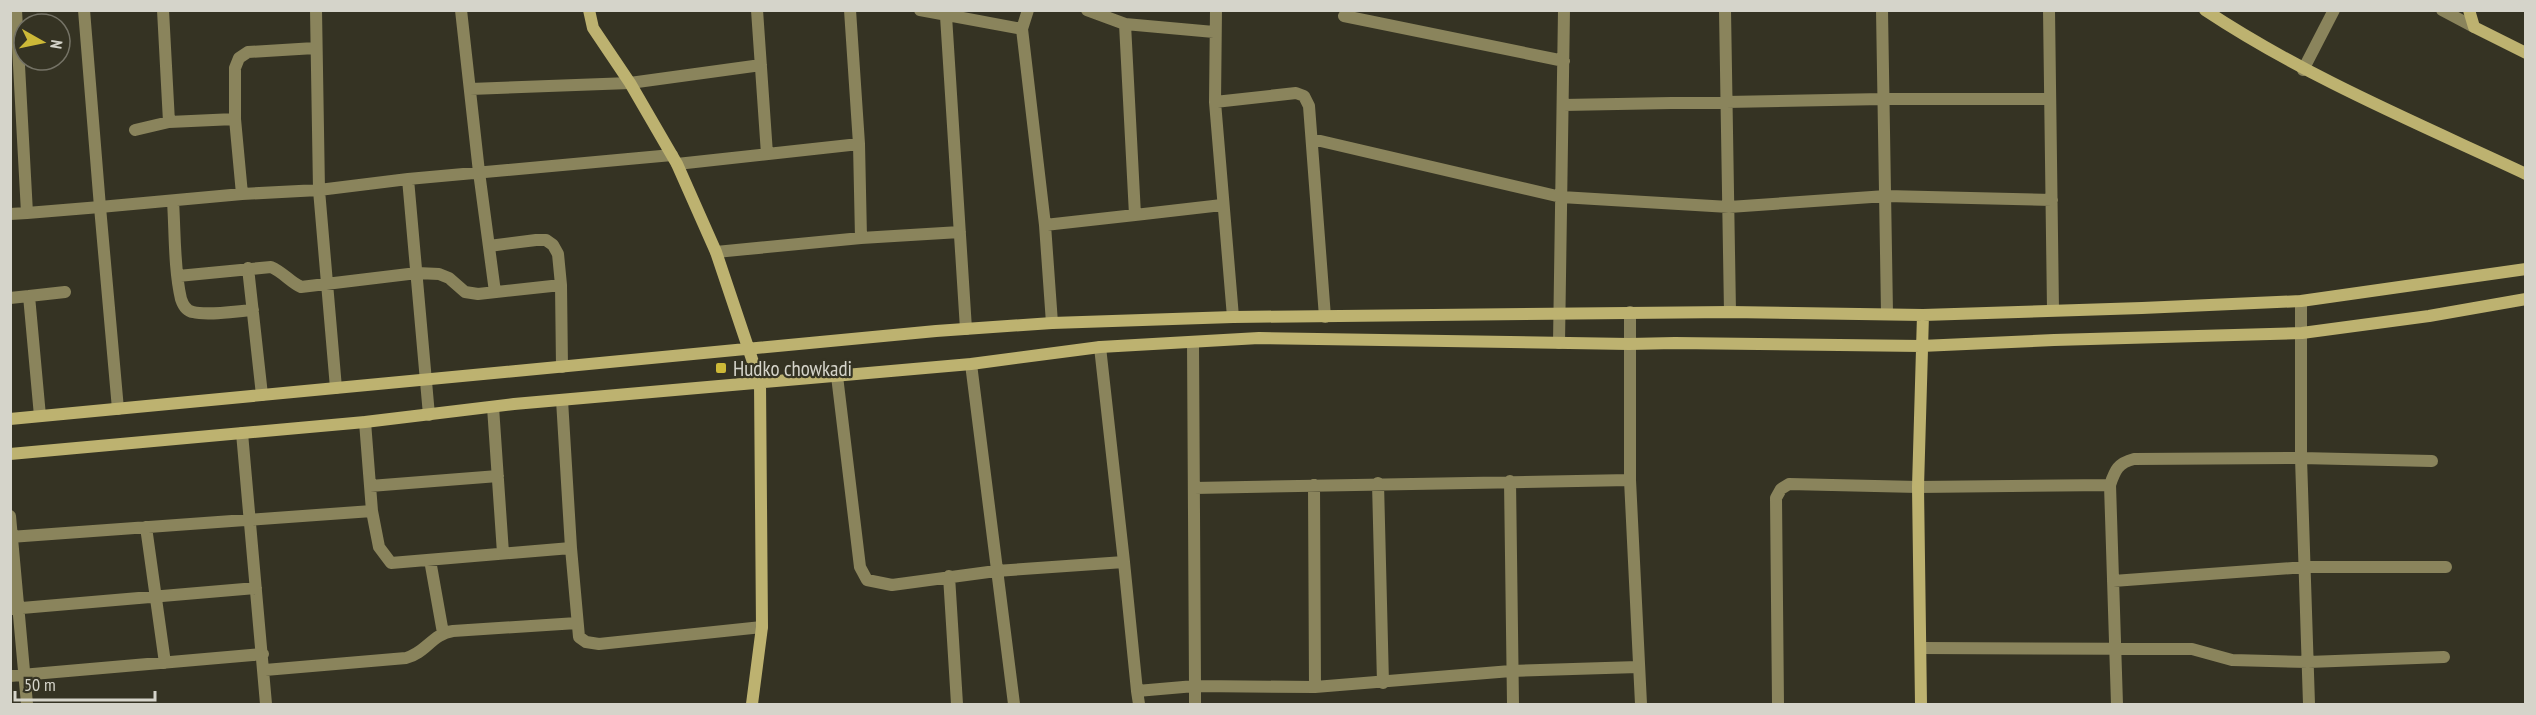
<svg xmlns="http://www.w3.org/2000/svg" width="2536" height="715" font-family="'PT Sans Narrow',sans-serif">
<rect width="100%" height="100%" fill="#353323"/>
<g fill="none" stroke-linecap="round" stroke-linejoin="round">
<path stroke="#8a845c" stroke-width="12" d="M16,10l11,203 73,-6 -16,-197
M163,10l6,112
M461,10l18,162 16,120
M757,10l10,144
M920,10l102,19
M1028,10l-6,19 23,196 7,98
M1087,10l38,14
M1216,10l-1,92 18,215
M1725,10l5,302
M1882,10l5,303
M2049,10l4,300
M2442,10l32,17
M946,16l20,313
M1344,16l220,45
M1214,32l-89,-8 10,191 87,-10
M2303,70l31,-60
M470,89l160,-6 131,-18
M1215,102l81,-9 8,3 5,10 16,211
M1563,105l320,-6h166
M135,130l34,-8 66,-3
M1312,139l249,58 168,10 157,-11 166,4
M677,164l182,-20
M408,179l21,236
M242,194l-7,-75v-51l4,-10 9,-6 67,-4
M173,201c2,30 1,69 8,98 2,6 5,12 12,13 15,4 43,-1 60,-2
M10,214l17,-1
M1045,225l90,-10
M861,238l99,-6
M489,246l47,-6h10l7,5 5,9 3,31 1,82
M716,252l145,-14 -2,-94 -9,-134
M248,268l14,127
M178,276l93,-9c12,5 19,15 30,20l116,-14 22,1 10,4 16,14 13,2 83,-9
M10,298l19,-2
M2301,301v157l8,246
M1630,312v168l11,224
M1193,342l2,344 120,1 196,-16 127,-4
M1559,343l5,-333
M1100,347l24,215
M971,364l43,340
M837,376l23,191 7,13 25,5 104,-14 128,-9 13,129 58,-5v18
M336,388l-17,-198 89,-11 264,-24
M562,400l9,148
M493,407l10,146
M118,409l-18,-202 142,-13 77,-4 -3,-180
M40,416l-11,-120 36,-4
M365,422l7,89 7,36 12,16 180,-15 8,89 7,5 13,2 163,-17
M242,433l24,271
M1510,481l3,223
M1378,483l5,200
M1314,485l1,202
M370,486l128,-10
M1194,488l436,-8
M10,516l17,188
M146,527l19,136
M10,537l362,-26
M430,560l13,73
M949,576l8,128
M2113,581l193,-14h140
M10,609l246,-21
M1921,648l271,1 40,11 76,2 136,-5
M265,670l141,-12c20,-5 26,-24 47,-27l124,-8
M10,676l253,-22
M1137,691l2,13
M1778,704l-2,-206 5,-9 8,-5 129,3 192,-2
M2117,704l-7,-219c5,-15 8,-22 24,-26l167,-1 131,3"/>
<path stroke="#bdb270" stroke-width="12" d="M589,10l4,18 37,55 47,81 39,88 44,131 2,244 -10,77
M2205,10c101,67 212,113 321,164
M2469,10l5,17 52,26
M10,419l926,-88 116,-8 181,-6 497,-5 193,3 219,-7 159,-7 225,-32
M10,454l355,-32 149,-18 457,-40 129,-17 159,-9 370,6 46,-1 246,3 133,-6 248,-7 127,-17 97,-17
M1921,704l-3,-217 5,-172"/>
</g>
<rect fill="#cdb938" stroke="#353323" stroke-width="2" x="715" y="362" width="12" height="12" rx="3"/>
<g text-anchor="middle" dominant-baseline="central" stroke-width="4.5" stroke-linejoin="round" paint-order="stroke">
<g font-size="21" fill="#d5d4ca" stroke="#353323" text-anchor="start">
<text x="733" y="368">Hudko chowkadi</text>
</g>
</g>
<rect width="2536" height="715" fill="none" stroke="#d5d4ca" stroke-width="24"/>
<g transform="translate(42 42) rotate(99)"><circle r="28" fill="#353323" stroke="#757366" stroke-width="1.5"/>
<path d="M0-4.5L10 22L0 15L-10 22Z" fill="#cdb938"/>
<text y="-9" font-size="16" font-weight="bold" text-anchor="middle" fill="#d5d4ca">N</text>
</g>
<path d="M15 691v9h140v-9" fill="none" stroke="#d5d4ca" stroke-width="3"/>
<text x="24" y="691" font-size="18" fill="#d5d4ca" stroke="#353323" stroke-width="4.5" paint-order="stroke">50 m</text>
</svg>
